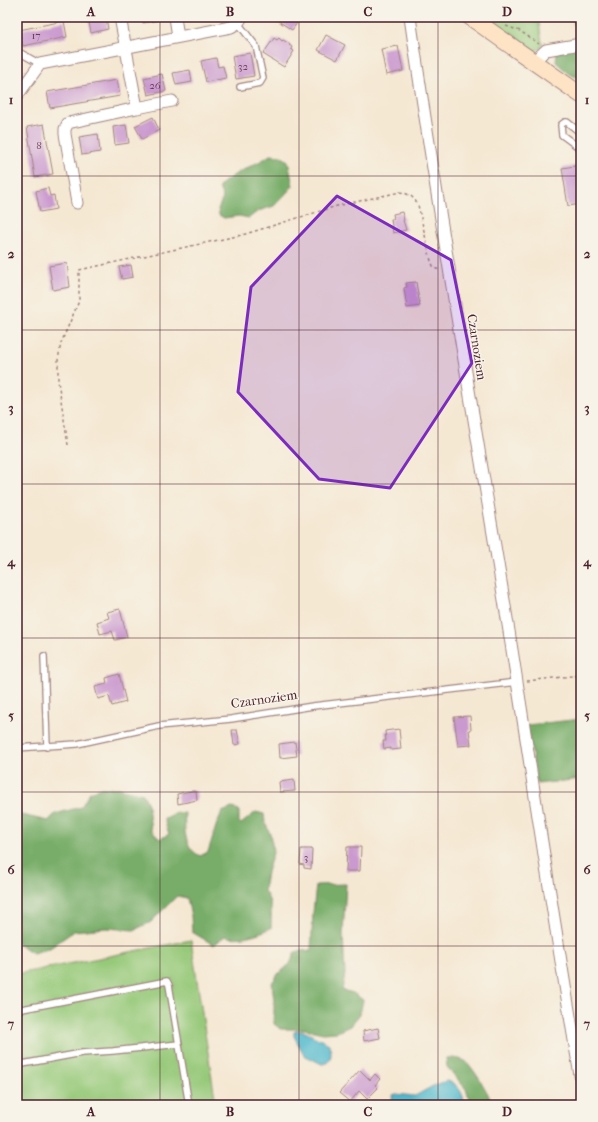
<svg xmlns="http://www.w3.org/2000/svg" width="598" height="1122" font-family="'IM FELL French Canon',serif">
<rect width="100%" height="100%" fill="#f7f3e8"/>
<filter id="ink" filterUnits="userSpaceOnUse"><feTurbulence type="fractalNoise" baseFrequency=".025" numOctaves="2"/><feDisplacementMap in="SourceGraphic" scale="8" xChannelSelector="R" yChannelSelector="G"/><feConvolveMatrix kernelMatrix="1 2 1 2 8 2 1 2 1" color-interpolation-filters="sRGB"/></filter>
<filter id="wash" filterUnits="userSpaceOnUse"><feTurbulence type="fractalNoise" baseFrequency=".012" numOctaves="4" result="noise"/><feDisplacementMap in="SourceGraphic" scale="16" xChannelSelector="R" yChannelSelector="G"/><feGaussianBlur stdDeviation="0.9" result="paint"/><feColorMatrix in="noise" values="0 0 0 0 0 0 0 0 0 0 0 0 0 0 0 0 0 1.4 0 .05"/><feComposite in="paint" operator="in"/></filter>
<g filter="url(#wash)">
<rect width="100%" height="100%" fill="#f5e8d3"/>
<path fill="#96c979" stroke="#707452" d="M483,17h55l4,26h1l-3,6 -7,2z
M191,940l25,165h-199v-131z"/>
<path fill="#78ad69" stroke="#61664a" d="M573,17h8v62l-12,-5 -13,-12 1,-10 20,-11z
M270,155l11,1 7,5 5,25 -19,20 -16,5 -9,7 -10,-2 -15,2 -5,-3 -1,-6 5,-11 -4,-11c9,-9 21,-16 32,-21 7,-4 13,-6 19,-11z
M581,719v60l-44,5 -10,-59z
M101,788h18l24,6 5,10 3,27 9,8 9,-5 -5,-15 11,-6h10c-1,16 -1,35 15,43l8,-4 9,-29 5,-11 10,-4 7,2v12l2,2 15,-12 8,2 1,8 6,14 2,17 -6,19 -3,19c9,11 7,24 7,37 -12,6 -34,13 -46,8l-11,9 -22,-13 -1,-16 -4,-18 -10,-2 -26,26 -17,8 -28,-2 -32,3 -24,17 -17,5 -16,-10v-129l31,7 7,-7 26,-7 9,-15z
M346,884l-3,50 2,40 -3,16 11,3 10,7 -3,14 -10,12 -13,6 -14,1 -18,-4h-24l-7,-5v-23l-2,-18 6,-9 12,-10 5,-12 16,-2 2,-37 3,-28z
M446,1058c6,0 13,0 19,3 6,3 23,31 25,38 1,3 0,3 0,6h-19l-5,-16 -19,-22z"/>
<path fill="#50b9cd" stroke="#4d6c7c" d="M296,1031h7l26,13c3,8 4,19 -7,20l-18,-9 -10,-19v-4z
M446,1081c13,2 17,13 19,24h-72l-1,-9 3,-2 20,2 18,-10z"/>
<g id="blocks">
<path fill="#ca99cf" d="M88,17h18l2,12 -17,4z
M142,17h18v3l-17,3z
M272,17h16l9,6 -5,7z
M64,21l3,16 -44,9 -4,-16z
M326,35l19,10 -8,15 -19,-10z
M274,38l3,2 2,-2 3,3 1,-1 7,4 -1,1 3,2 -1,2 3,2 -10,16 -21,-13z
M398,46l5,25 -17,4 -5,-26z
M250,53l4,23 -18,3 -4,-23z
M216,58l2,9 5,-1 3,12 -20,4 -5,-21z
M190,70l2,12 -16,3 -3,-12z
M162,74l4,17 -18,4 -4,-17z
M117,80l3,16 -70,12 -3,-16z
M153,117l6,13 -17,9 -7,-13z
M44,124l9,50 -18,3 -8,-50z
M126,125l3,18 -14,2 -2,-18z
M98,134l2,18 -18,3 -3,-18z
M581,165v39l-13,2 -6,-38z
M48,188l2,8 4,-1 2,14 -16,3 -4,-21z
M402,212l2,8h-1l3,10 -13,3 -2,-14h3l-1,-5z
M67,263l3,24 -17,3 -4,-24z
M131,265l2,12 -11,2 -3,-12z
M416,282l4,24 -13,2 -3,-20 3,-1 -1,-4z
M120,609l7,28 -12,3 -3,-9 -12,3 -3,-12 12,-4 -2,-6z
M119,674l7,28 -14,4 -3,-10 -11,3 -3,-12 12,-3 -1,-6z
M470,716l1,14h-2l2,15 -13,1 -4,-29z
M399,729l2,20 -10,1v-2l-7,1 -1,-8h3l-1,-10z
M232,730h5l3,14 -6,1z
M295,742l2,14 -17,2 -1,-14z
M294,780l1,11 -15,1 -1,-10z
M192,791h4l1,9 -19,4 -1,-10z
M347,847h14l-1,24h-14z
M301,849h11l-1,20 -7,-1v-3l-4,-1z
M378,1028l2,10 -16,3 -1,-10z
M360,1070l10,10 5,-6 5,5 -5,6 3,3 -11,11 -8,-8 -9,11 -11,-9z"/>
</g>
</g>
<g filter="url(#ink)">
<use href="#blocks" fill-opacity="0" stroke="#a0847f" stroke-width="1"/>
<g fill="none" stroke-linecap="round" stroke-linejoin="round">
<g stroke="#a0847f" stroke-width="8">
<path id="lane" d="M238,23l18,23 7,32 -3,5 -20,4
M17,51l23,13
M581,133l-14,-11h-2l-4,3 1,10 19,14
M44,656l3,91
M17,748l60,-4 82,-18 72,-7 82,-13 204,-24
M17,1010l150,-29 2,4 20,120
M17,1065l65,-12 31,-2 66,-7"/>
</g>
<g stroke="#a0847f" stroke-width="13">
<path id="street" d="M175,17l3,20
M410,17c28,195 62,389 94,583 26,160 49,321 77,481
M533,62l13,-12 35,-6
M17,96l23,-32 191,-37 7,-4 4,-6
M137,108l35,-7
M77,203l-12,-69v-5l3,-6 69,-15 -17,-91"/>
</g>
<g stroke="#a0847f" stroke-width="18">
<path id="secondary" d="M470,17l111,78"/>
</g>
<path stroke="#a0847f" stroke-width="1.5" stroke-dasharray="3 3" stroke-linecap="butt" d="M506,26l14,5 19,13
M68,445l-10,-64v-21l3,-17 18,-42v-31l163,-35 95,-29 63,-14c9,2 14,5 18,13l13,56 3,7 6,2
M527,681l54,-6"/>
<use href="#lane" stroke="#fff" stroke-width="5.5"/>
<use href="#street" stroke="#fff" stroke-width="11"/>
<use href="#secondary" stroke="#fee4c5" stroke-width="16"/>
</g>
</g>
<path fill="#7b2cbf" fill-opacity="0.2" stroke="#7b2cbf" stroke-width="3" stroke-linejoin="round" d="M337,196l114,64 21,103 -82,125 -71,-9 -81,-87 13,-105z"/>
<path fill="none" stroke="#4a1f2b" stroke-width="1" stroke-opacity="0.55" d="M160,17v1088M299,17v1088M438,17v1088M17,176h564M17,330h564M17,484h564M17,638h564M17,792h564M17,946h564"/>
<g text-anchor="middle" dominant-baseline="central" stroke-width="3" stroke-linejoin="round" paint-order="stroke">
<g font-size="11" fill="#6a3e54">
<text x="36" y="35">17</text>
<text x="243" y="66">32</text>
<text x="155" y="85">26</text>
<text x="39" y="145">8</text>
<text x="306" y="857">3</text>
</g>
<g font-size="13" fill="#4a1f2b" stroke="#f7f3e8">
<text transform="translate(477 347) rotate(81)">Czarnoziem</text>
<text transform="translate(264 699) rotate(-8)">Czarnoziem</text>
</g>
</g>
<rect width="598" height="1122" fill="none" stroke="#f7f3e8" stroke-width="44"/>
<rect x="22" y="22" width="554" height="1078" fill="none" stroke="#4a1f2b" stroke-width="1.5"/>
<g font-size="13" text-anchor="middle" font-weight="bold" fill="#4a1f2b">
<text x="91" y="16">A</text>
<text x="230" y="16">B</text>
<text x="368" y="16">C</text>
<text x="507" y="16">D</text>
<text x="11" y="104">1</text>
<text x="587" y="104">1</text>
<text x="11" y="258">2</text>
<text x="587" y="258">2</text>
<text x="11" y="412">3</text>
<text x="587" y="412">3</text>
<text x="11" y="566">4</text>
<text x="587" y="566">4</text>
<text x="11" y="720">5</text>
<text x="587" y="720">5</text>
<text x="11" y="874">6</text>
<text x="587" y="874">6</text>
<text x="11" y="1028">7</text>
<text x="587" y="1028">7</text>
<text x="91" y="1116">A</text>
<text x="230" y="1116">B</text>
<text x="368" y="1116">C</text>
<text x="507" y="1116">D</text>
</g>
</svg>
